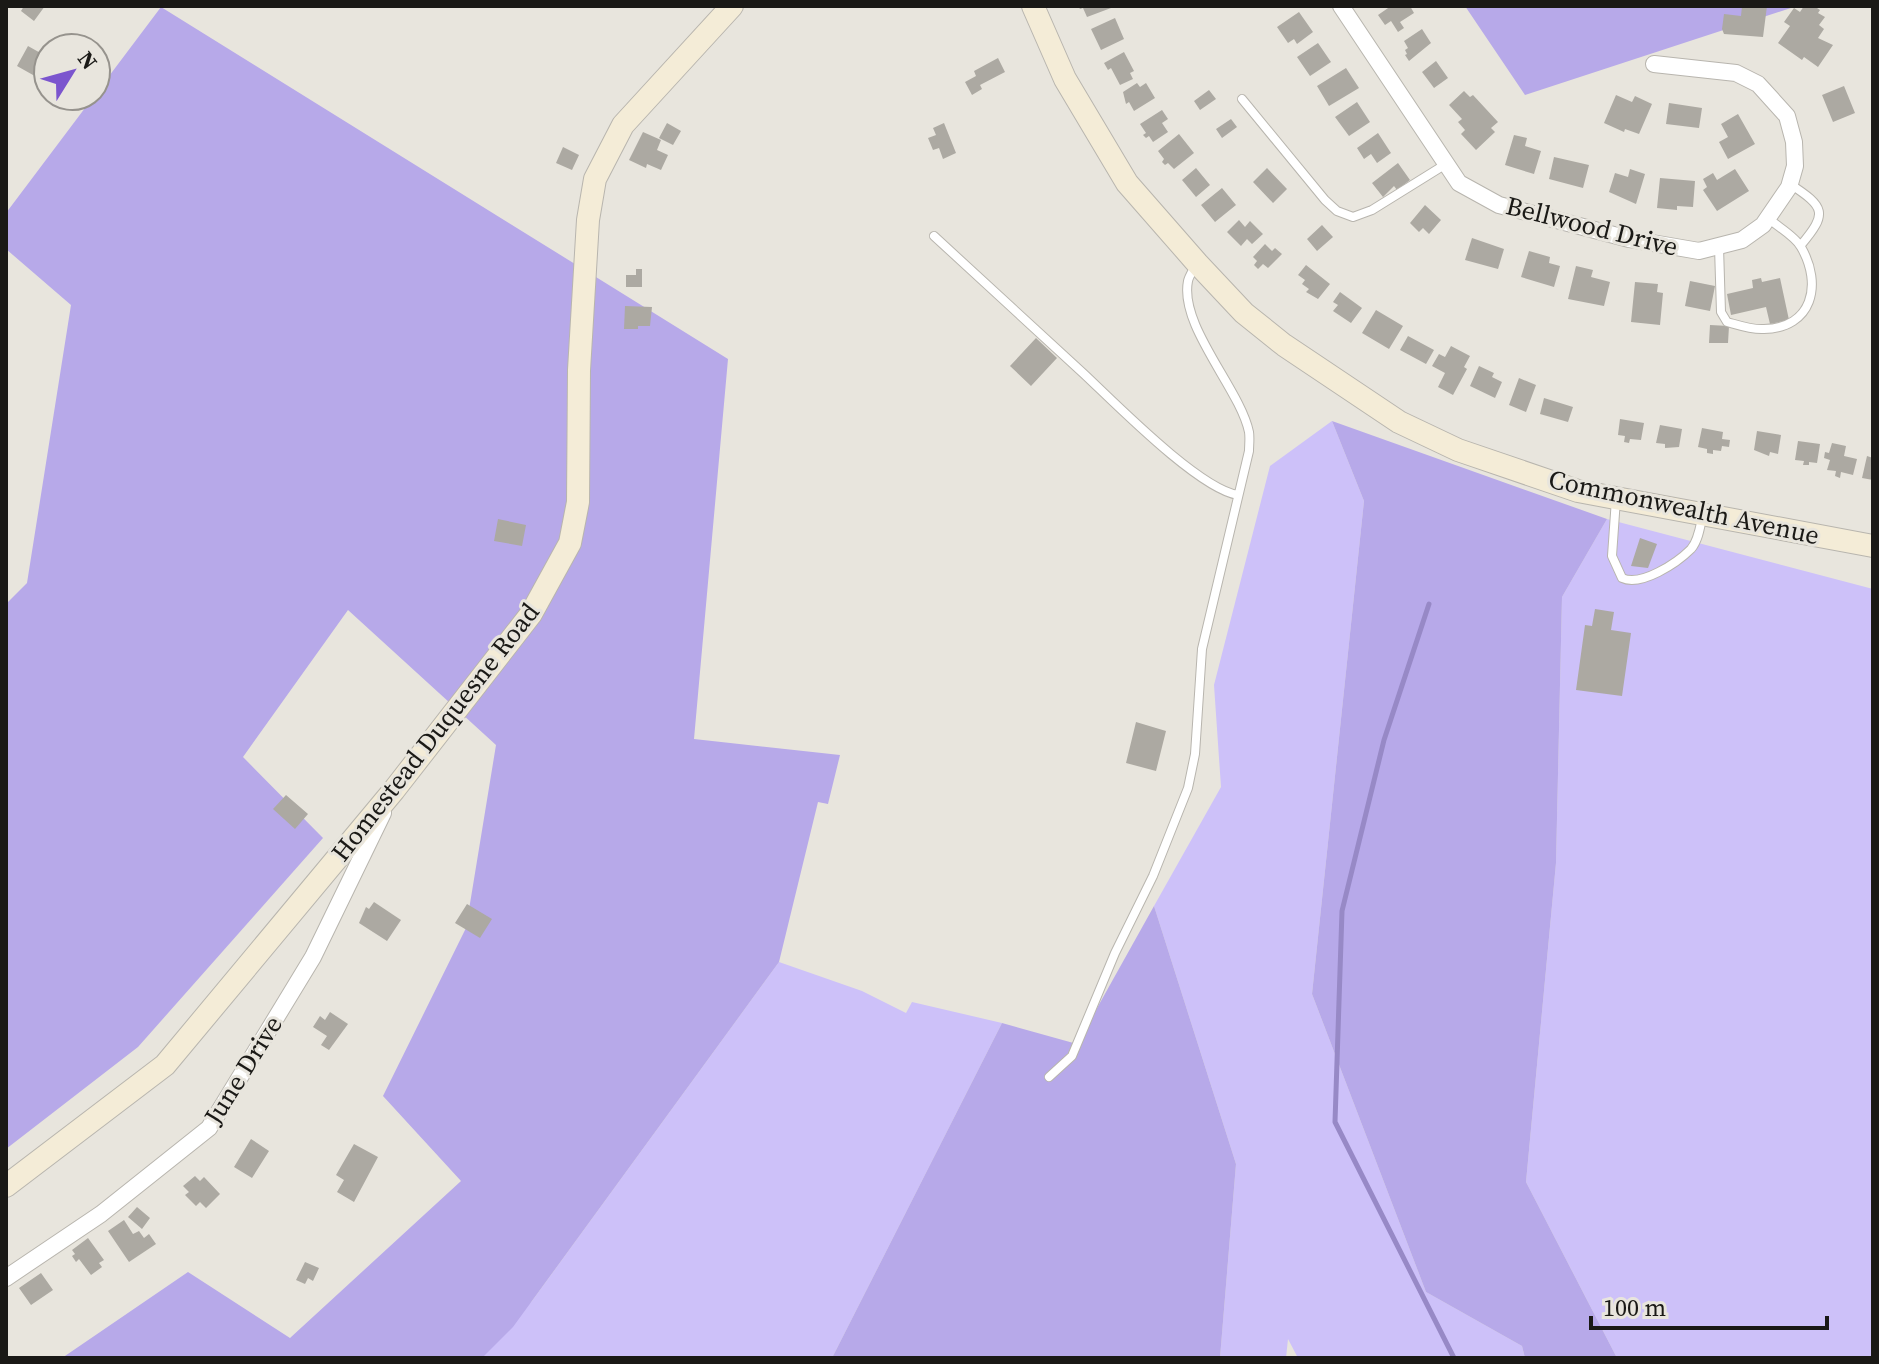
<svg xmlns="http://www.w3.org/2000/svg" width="1879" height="1364" font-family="'Source Serif 4',serif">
<rect width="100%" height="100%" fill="#e8e5dd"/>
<path fill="#cdc1f9" d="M1332,421l32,80 -52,493 114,298 96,54 3,12h-227l-10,-19 -2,19h-66l16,-194 -82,-258 67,-119 -7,-102 56,-219z
M1607,519l266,70v769h-256l-91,-176 30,-319 6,-266z
M779,962l83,29 44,22 6,-11 90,21 -170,335h-357l57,-57z"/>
<path fill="#b7a9e9" d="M1465,6h332l-272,89z
M161,7l567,352 -34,380 146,16 -12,49 -10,-2 -39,160 -266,365 -31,31h-420l126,-86 102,66 171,-157 -78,-85 83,-168 30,-183 -148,-135 -105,147 80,81 -185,209 -132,102v-545l21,-21 44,-278 -65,-56v-36z
M1332,421l275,98 -45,78 -6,266 -30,319 91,176h-92l-3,-12 -96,-54 -114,-298 52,-493z
M1154,906l82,258 -16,194h-388l170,-335 75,21z"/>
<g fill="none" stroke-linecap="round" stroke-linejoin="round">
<path stroke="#9789c6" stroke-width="5" d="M1429,604l-45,136 -42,171 -7,211 119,236"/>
</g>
<path fill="#aca9a2" d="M24,6h21l-11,15 -13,-10z
M1078,6h32l1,2 -24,9 -4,-9 -3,1z
M1391,6h19l4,7 -14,9 4,6 -6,4 -7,-11 -6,4 -7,-10z
M1742,6h25l-4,31 -39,-3 -2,-5 2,-15 17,2z
M1804,6h10l6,4 -2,3 7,4 -6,8 5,4 -6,9 15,7 -15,22 -14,-10 -2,3 -24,-17 12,-17 -6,-4 10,-14 6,4z
M1299,12l14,20 -16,12 -3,-5 -6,4 -11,-16z
M1115,18l9,21 -23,11 -10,-21z
M1422,29l9,14 -22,18 -4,-6 2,-1 -2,-4 3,-2 -4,-7z
M1318,43l13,19 -21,14 -13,-19z
M28,46l16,9 -11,20 -16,-9z
M1124,52l10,19 -4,2 3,6 -13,6 -9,-17 -3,2 -4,-7z
M998,58l7,14 -25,13 2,4 -10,6 -7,-13 11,-6 -2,-5z
M1436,61l12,17 -14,10 -12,-16z
M1346,68l13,20 -30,18 -12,-20z
M1137,83l3,4 6,-4 9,15 -21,13 -5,-9 -3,2 -3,-12z
M1844,86l11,27 -22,9 -11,-27z
M1209,90l7,9 -16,11 -6,-9z
M1464,91l6,6 3,-2 25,27 -7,6 4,4 -19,18 -15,-16 4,-4 -7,-8 4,-3 -13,-14z
M1616,95l16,7 3,-6 17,8 -13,30 -14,-5 -1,3 -20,-9z
M1357,102l13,20 -21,14 -14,-19z
M1669,103l33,5 -3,20 -33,-4z
M1162,110l6,9 -6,4 6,9 -15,10 -4,-6 -3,2 -3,-3 3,-2 -6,-9z
M1738,114l17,30 -27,15 -9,-17 9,-5 -7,-13z
M1231,119l6,8 -15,11 -6,-9z
M667,123l14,8 -8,14 -14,-7z
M944,123l12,30 -13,6 -4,-11 -6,2 -5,-12 8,-3 -3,-7z
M643,132l18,8 -4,10 11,5 -7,15 -14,-6 -1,4 -17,-8z
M1378,133l13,20 -14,10 -6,-9 -7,5 -7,-11z
M1179,134l15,19 -20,16 -6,-6 -3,2 -3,-3 2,-3 -6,-8z
M1514,135l13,3 -2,8 16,5 -7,23 -29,-9z
M563,147l16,8 -7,15 -16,-7z
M1554,157l35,8 -6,23 -34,-9z
M1398,163l12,17 -13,10 -3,-4 -11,11 -11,-14z
M1196,168l14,17 -14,12 -14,-17z
M1267,168l20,21 -14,14 -20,-21z
M1630,169l15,5 -9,30 -27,-12 6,-19 13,4z
M1735,169l14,22 -32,20 -14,-21 4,-3 -4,-8 10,-6 4,7z
M1660,178l35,3 -2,26 -16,-1v4l-20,-2z
M1222,188l14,17 -21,17 -14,-17z
M1425,205l16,15 -12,14 -6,-6 -4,4 -9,-9z
M1239,220l6,7 5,-6 13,13 -11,10 -5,-5 -6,7 -14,-14z
M1322,225l11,12 -16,14 -10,-12z
M1472,238l32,11 -6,20 -33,-9z
M1265,244l7,7 3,-3 7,6 -14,14 -5,-4 -5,5 -4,-4 3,-4 -4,-4z
M1529,251l21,6 -1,6 11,3 -6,21 -33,-10z
M1306,265l24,19 -12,15 -12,-7 3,-3 -7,-5 3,-4 -7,-5z
M1576,266l17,4 -2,7 19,5 -6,24 -36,-7z
M636,269h6v18h-16v-12h10z
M1761,278l1,4 18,-4 9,42 -19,4 -4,-17 -35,8 -4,-21 26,-6 -1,-8z
M1690,281l25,5 -5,25 -25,-5z
M1635,282l23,2 -1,8 6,1 -3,32 -29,-3z
M1340,292l22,16 -11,15 -18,-12 5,-6 -5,-3z
M625,306l27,1 -2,19h-12v3h-14z
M1376,310l27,16 -14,23 -27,-16z
M1710,325l19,1 -1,17h-19z
M1408,336l26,14 -8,14 -26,-14z
M1036,338l21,20 -26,28 -21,-20z
M1451,346l19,10 -6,11 3,2 -14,26 -15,-8 7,-14 -13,-7 7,-12 6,3z
M1479,366l15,7 -2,4 10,5 -7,16 -25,-12z
M1519,378l17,7 -10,27 -17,-7z
M1544,398l29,9 -5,15 -28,-8z
M1620,419l24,4 -3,17 -11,-1 -1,4 -5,-1 1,-6 -7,-1z
M1660,425l22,4 -3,18 -14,1v-4l-9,-1z
M1702,428l21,4 -1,7 8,1 -1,7 -7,-1 -1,5 -8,-1v4l-6,-1v-4l-9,-2z
M1757,431l24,4 -3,19 -8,-2 -1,4 -15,-6z
M1798,441l22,3 -3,19 -8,-1v3h-6l1,-4 -9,-1z
M1832,443l14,3 -2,10 13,3 -4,16 -12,-3 -1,6 -5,-2 1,-5 -9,-1 3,-10 -6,-2 1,-6 4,1z
M1867,456l6,2v22l-11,-2z
M498,519l28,6 -4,21 -28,-5z
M1640,538l17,6 -9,24 -17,-2z
M1595,609l19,3 -3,18 20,3 -9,63 -46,-6 9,-65 7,1z
M1136,722l30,9 -10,40 -30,-8z
M286,795l22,19 -13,15 -22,-20z
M374,902l27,18 -14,21 -28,-18 7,-16 3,2z
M467,904l25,15 -12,19 -25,-15z
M330,1012l18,12 -19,26 -8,-5 6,-9 -14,-9 7,-11 5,4z
M251,1139l18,12 -17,27 -18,-11z
M354,1144l24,13 -24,45 -17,-10 7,-12 -8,-5z
M195,1176l5,5 4,-4 16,17 -14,14 -6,-6 -4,4 -11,-11 4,-3 -6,-6z
M137,1207l13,11 -8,11 -14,-12z
M124,1220l9,14 6,-3 5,7 5,-4 7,10 -27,18 -21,-31z
M88,1238l16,22 -5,3 3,4 -11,8 -12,-16 -3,3 -4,-6 3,-2 -3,-4z
M305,1262l14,6 -6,13 -5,-3 -3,6 -9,-4z
M41,1273l12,17 -22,15 -12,-17z"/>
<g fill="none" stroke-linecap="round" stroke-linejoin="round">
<g stroke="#b8b5ae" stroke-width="10">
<path id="lane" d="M1242,99l83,101 12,11 16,6 19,-7 74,-46
M1790,184c35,23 38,29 11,61
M934,236c50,46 100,92 150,138 31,29 115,115 154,121
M1719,247l2,65 6,10c11,3 25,8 37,7 48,-1 59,-44 37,-82 -6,-11 -23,-20 -33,-29
M1616,499l-4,57 10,22c19,9 55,-15 69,-29 7,-8 9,-21 11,-31
M1049,1077l23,-21 43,-103 38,-77 35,-88 7,-34 7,-105 47,-198c0,-6 1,-13 0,-19 -9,-43 -70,-106 -61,-151 1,-5 6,-12 8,-17"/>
</g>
<g stroke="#b8b5ae" stroke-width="18">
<path id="street" d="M1341,6l118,177 40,22 130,34 70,12 43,-11 21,-15 26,-38 6,-21 -1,-24 -7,-26 -29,-32 -22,-11 -82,-9
M6,1278l95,-64 108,-86 104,-171 70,-144"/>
</g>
<g stroke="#b8b5ae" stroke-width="24">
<path id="secondary" d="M1033,6l32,73 62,104 70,80 47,50 40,32 115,77 59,28 120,41 295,55
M6,1186l159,-121 229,-275 137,-176 39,-71 8,-41 1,-132 9,-150 7,-41 28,-54 109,-119"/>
</g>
<use href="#lane" stroke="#fff" stroke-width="8"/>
<use href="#street" stroke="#fff" stroke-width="16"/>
<use href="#secondary" stroke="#f4ecd7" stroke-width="22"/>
</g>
<g text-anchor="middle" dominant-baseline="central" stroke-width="6" stroke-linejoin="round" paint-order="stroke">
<g font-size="26" fill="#1a1916" stroke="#e8e5dd">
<text transform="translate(1592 226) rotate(14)">Bellwood Drive</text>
<text transform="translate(1684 507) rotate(12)">Commonwealth Avenue</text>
<text transform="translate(435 732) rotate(-52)">Homestead Duquesne Road</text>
<text transform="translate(243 1070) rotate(-58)">June Drive</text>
</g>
</g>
<rect width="1879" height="1364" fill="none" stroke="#1a1916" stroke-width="16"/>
<g transform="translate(72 72) rotate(53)"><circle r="38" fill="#e8e5dd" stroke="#96938d" stroke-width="2"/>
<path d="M0-6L14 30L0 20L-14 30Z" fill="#7b55ce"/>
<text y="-12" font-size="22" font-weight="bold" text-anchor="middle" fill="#1a1916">N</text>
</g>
<path d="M1591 1316v12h236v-12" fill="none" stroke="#1a1916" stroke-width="4"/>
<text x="1603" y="1316" font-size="24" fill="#1a1916" stroke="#e8e5dd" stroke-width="6" paint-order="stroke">100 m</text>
</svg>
